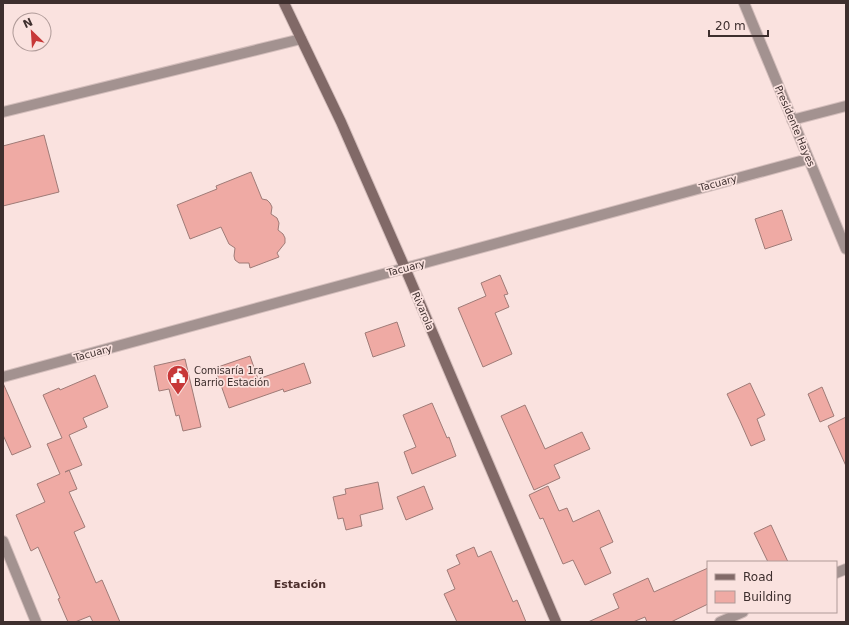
<svg xmlns="http://www.w3.org/2000/svg" width="849" height="625" font-family="'DejaVu Sans',sans-serif">
<rect width="100%" height="100%" fill="#fae2df"/>
<path fill="#efaaa4" stroke="#9f7b77" d="M44,135l15,57 -56,14v-60z
M251,172l11,27 5,1 3,3 2,4 -1,7 6,4 2,5 -1,7 5,4 2,4v5l-8,10 2,4 -29,11 -1,-5h-10l-4,-3 -1,-4 1,-8 -6,-4 -8,-17 -31,12 -13,-34 40,-16 -1,-3z
M782,210l10,30 -27,9 -10,-30z
M500,275l8,19 -4,1 5,12 -14,6 17,41 -29,13 -25,-59 28,-12 -5,-13z
M397,322l8,24 -32,11 -8,-24z
M250,356l8,23 46,-16 7,20 -27,9 -1,-3 -54,19 -14,-40z
M185,359l16,68 -18,4 -4,-16 -3,1 -7,-27 -10,2 -5,-25z
M95,375l13,32 -25,11 4,9 -18,8 13,30 -17,7 4,-2 8,19 -8,3 16,35 -11,5 22,51 6,-3 18,42h-27l-3,-6 -15,6h-7l-10,-23 2,-1 -22,-51 -7,4 -15,-36 29,-13 -8,-18 23,-10 -13,-30 15,-6 -19,-43 16,-7 1,2z
M3,383l28,64 -19,8 -9,-20z
M750,383l15,32 -8,4 8,21 -14,6 -11,-25 -13,-27z
M822,387l12,29 -14,6 -12,-28z
M432,403l15,35 2,-1 7,19 -44,18 -8,-22 12,-5 -13,-32z
M525,405l20,44 37,-17 8,17 -36,16 6,13 -26,12 -33,-74z
M846,417v49l-18,-40z
M378,482l5,27 -23,6 2,11 -16,4 -3,-12 -5,1 -5,-22 13,-3 -1,-5z
M424,486l9,23 -27,11 -9,-23z
M548,486l11,25 8,-3 6,14 26,-12 14,32 -13,6 11,25 -26,12 -12,-25 -10,4 -20,-46 -3,1 -11,-24z
M771,525l17,37h-20l-14,-29z
M474,547l4,10 13,-6 22,51 4,-2 9,22h-69l-13,-28 11,-5 -8,-19 13,-6 -4,-9z
M708,568v36l-37,18h-24l-2,-5 -12,5h-45l31,-14 -6,-14 35,-16 6,14z"/>
<g fill="none" stroke-linecap="round" stroke-linejoin="round">
<g stroke="#d4bebc" stroke-width="12">
<path id="street" d="M744,3l102,246
M3,112l298,-73
M792,120l54,-14
M3,377l805,-218
M3,541l33,81
M836,573l10,-4
M720,622l23,-10"/>
</g>
<g stroke="#d4bebc" stroke-width="12">
<path id="secondary" d="M284,3l57,119 64,146 151,354"/>
</g>
<use href="#street" stroke="#a39290" stroke-width="10"/>
<use href="#secondary" stroke="#816967" stroke-width="10"/>
</g>
<defs>
<g id="civic-pin" transform="scale(1.15)"><path d="M0 17L-7.5 6A9.5 9.5 0 1 1 7.5 6Z" fill="#c73838" stroke="#fae2df"/><path d="M-.6-6.5H3V-4.5H.6V-3L4-1V1h2V6H-6V1h2V-1L-.6-3ZM-1.2 2.5V6h2.4V2.5Z" fill="#fff"/></g>
</defs>
<g fill-rule="evenodd">
<use href="#civic-pin" x="178" y="376"/>
</g>
<g text-anchor="middle" dominant-baseline="central" stroke-width="3.5" stroke-linejoin="round" paint-order="stroke">
<g font-size="10" fill="#3e2f2e" stroke="#fae2df">
<text transform="translate(795 126) rotate(67)">Presidente Hayes</text>
<text transform="translate(718 183) rotate(-15)">Tacuary</text>
<text transform="translate(406 268) rotate(-15)">Tacuary</text>
<text transform="translate(423 311) rotate(67)">Rivarola</text>
<text transform="translate(93 353) rotate(-15)">Tacuary</text>
</g>
<g font-size="10" fill="#3e2f2e" stroke="#fae2df" text-anchor="start">
<text x="194" y="370">Comisaría 1ra<tspan x="194" dy="12">Barrio Estación</tspan></text>
</g>
<g font-size="11" font-weight="bold" fill="#4d2f2c" stroke="#fae2df">
<text x="300" y="584">Estación</text>
</g>
</g>
<rect width="849" height="625" fill="none" stroke="#3e2f2e" stroke-width="8"/>
<rect x="707" y="561" width="130" height="52" fill="#fae2df" stroke="#af9a98"/>
<rect x="715" y="574" width="20" height="6" fill="#816967" stroke="#af9a98"/>
<text x="743" y="581" font-size="12" fill="#3e2f2e">Road</text>
<rect x="715" y="591" width="20" height="12" fill="#efaaa4" stroke="#af9a98"/>
<text x="743" y="601" font-size="12" fill="#3e2f2e">Building</text>
<g transform="translate(32 32) rotate(335)"><circle r="19" fill="#fae2df" stroke="#af9a98"/>
<path d="M0-3L7 15L0 10L-7 15Z" fill="#c73838"/>
<text y="-6" font-size="11" font-weight="bold" text-anchor="middle" fill="#3e2f2e">N</text>
</g>
<path d="M709 30v6h59v-6" fill="none" stroke="#3e2f2e" stroke-width="2"/>
<text x="715" y="30" font-size="12" fill="#3e2f2e" stroke="#fae2df" stroke-width="3" paint-order="stroke">20 m</text>
</svg>
